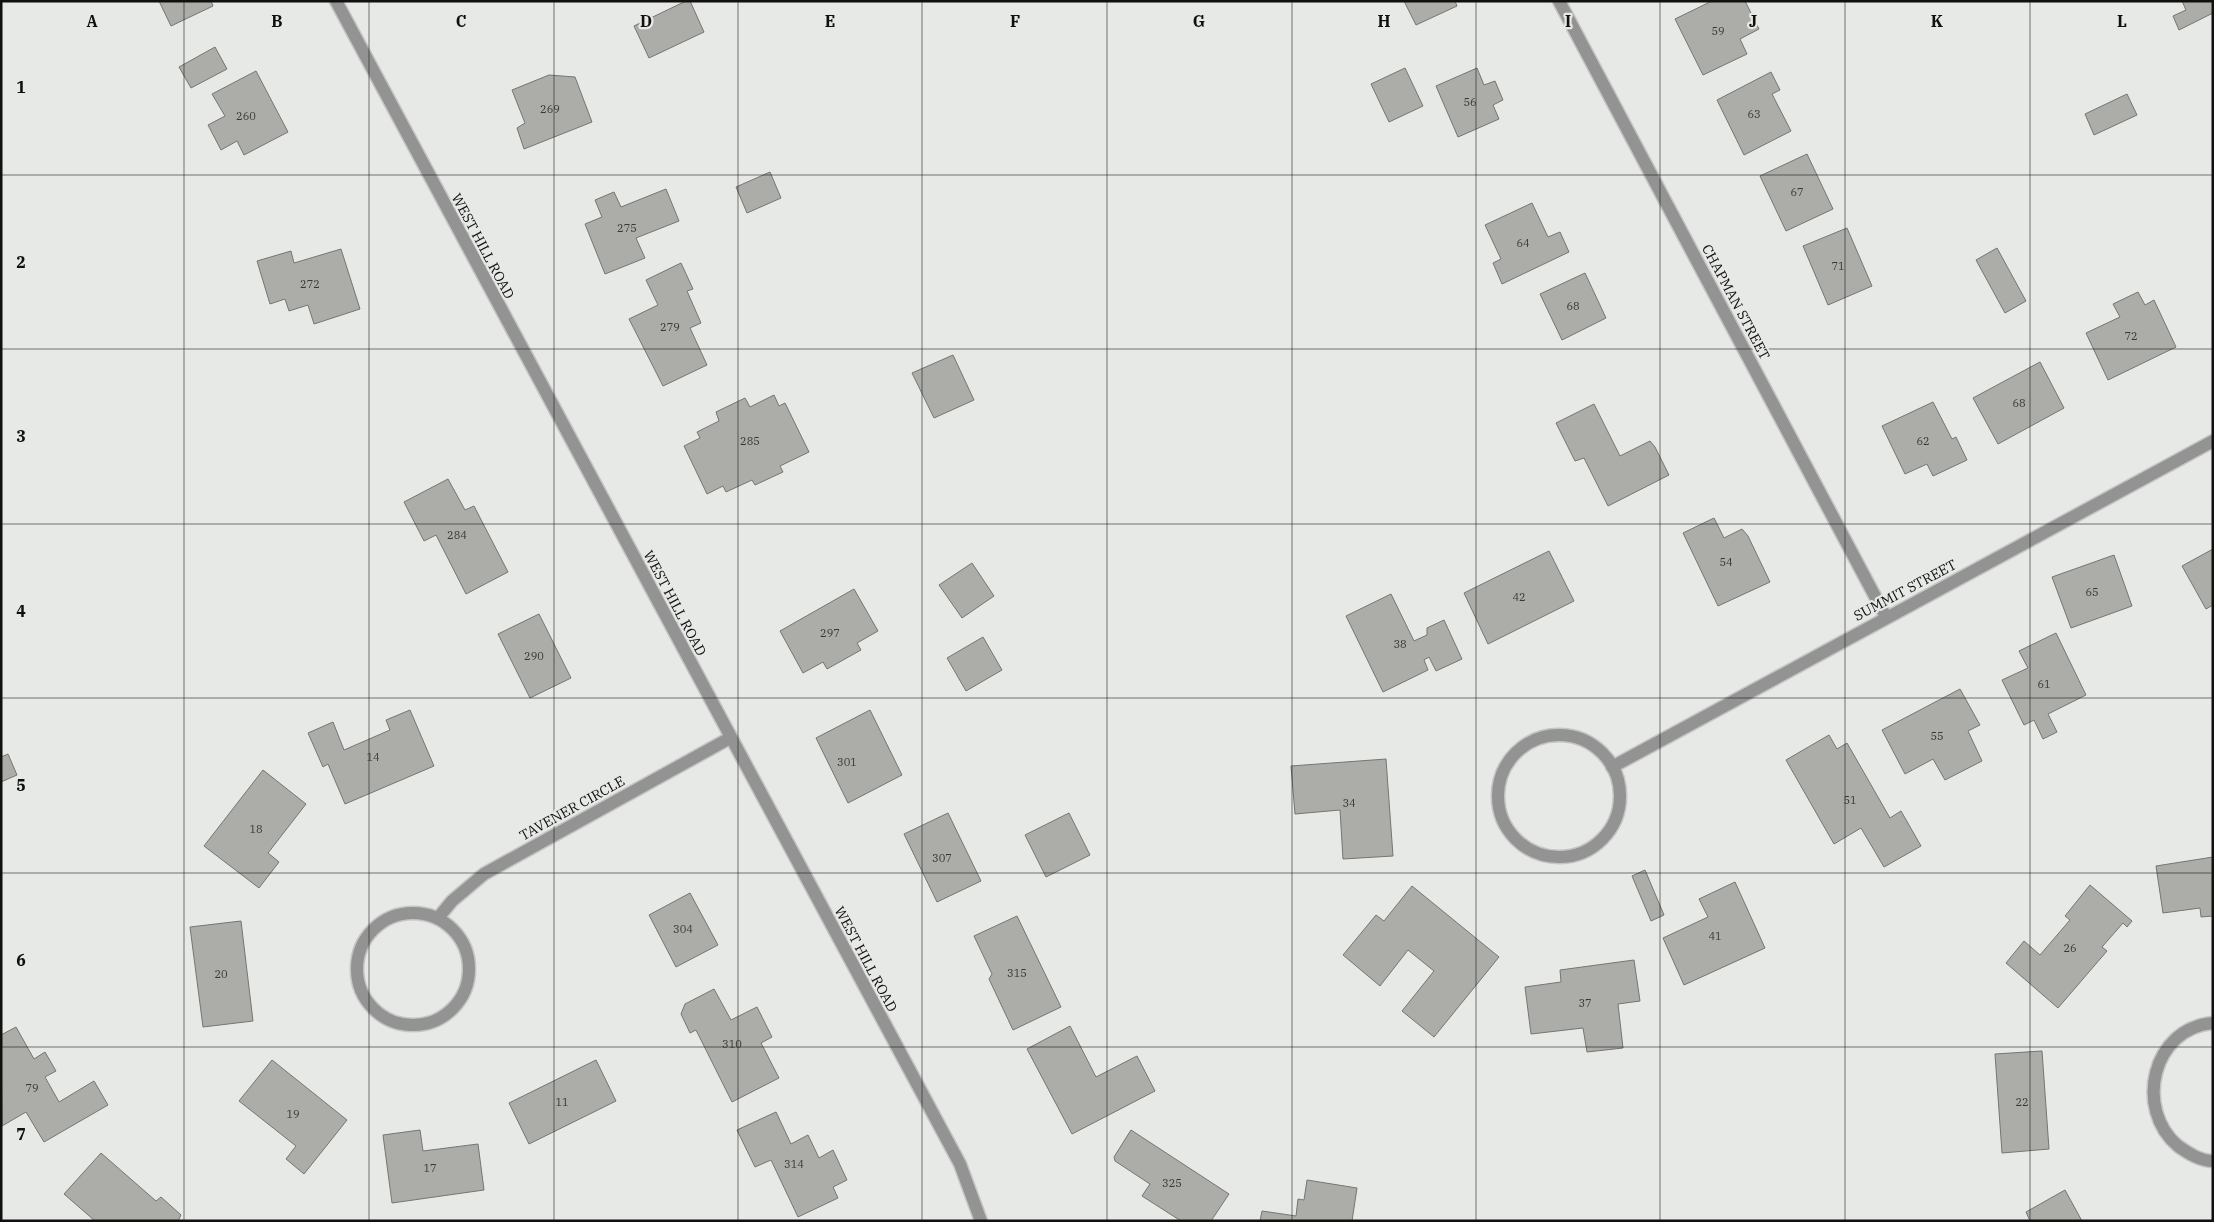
<svg xmlns="http://www.w3.org/2000/svg" width="2214" height="1222" font-family="'IBM Plex Serif',serif">
<rect width="100%" height="100%" fill="#e7e9e6"/>
<path fill="#acaca8" stroke="#757572" d="M159,1h52l2,5 -42,20z
M686,1h4l14,31 -55,26 -15,-32z
M1404,1h51l2,5 -41,19z
M1712,1h33l14,28 -19,10 7,15 -44,21 -28,-56z
M2182,1h31v12l-34,17 -6,-14 13,-6z
M215,47l12,22 -36,19 -12,-21z
M1405,68l18,38 -34,16 -18,-38z
M1477,68l7,17 11,-4 8,19 -10,5 6,14 -41,18 -22,-51z
M256,71l32,61 -44,23 -7,-14 -16,9 -13,-25 17,-9 -13,-22z
M1771,72l9,18 -8,4 19,37 -47,24 -27,-55z
M549,75l26,2 17,45 -68,27 -7,-21 8,-5 -13,-33z
M2127,94l10,21 -43,20 -9,-21z
M1807,154l26,55 -47,22 -26,-55z
M770,172l11,26 -34,15 -11,-26z
M666,189l13,32 -43,17 9,20 -40,16 -20,-50 17,-7 -7,-17 19,-8 7,15z
M1532,203l16,34 12,-5 9,20 -67,32 -9,-21 8,-4 -16,-34z
M1847,228l25,58 -44,19 -25,-59z
M1997,248l29,53 -21,12 -29,-53z
M341,249l19,60 -46,15 -6,-19 -19,6 -4,-12 -15,5 -13,-43 34,-10 3,12z
M681,263l12,26 -6,2 14,32 -11,5 17,37 -44,21 -34,-67 29,-14 -12,-25z
M1585,273l21,45 -44,22 -22,-46z
M2138,292l7,13 9,-5 22,47 -68,33 -22,-47 34,-16 -7,-13z
M953,355l21,45 -40,18 -22,-45z
M2040,362l24,46 -66,36 -25,-46z
M774,395l5,11 6,-3 24,49 -29,14 3,6 -28,13 -3,-5 -26,12 -3,-6 -16,8 -23,-48 16,-8 -3,-6 22,-11 -3,-9 29,-14 5,9z
M1933,402l19,37 4,-2 11,23 -34,16 -6,-12 -22,10 -23,-48z
M1594,404l26,52 30,-15 5,6 14,28 -61,31 -24,-48 -9,3 -19,-38z
M448,479l17,31 9,-4 34,66 -42,22 -30,-59 -12,6 -20,-39z
M1714,518l10,20 18,-9 6,7 22,46 -52,24 -35,-73z
M2213,549v56l-7,4 -24,-43z
M1549,551l25,50 -86,43 -24,-51z
M2114,555l18,51 -61,22 -19,-51z
M972,563l22,33 -32,22 -23,-33z
M854,589l24,42 -21,12 4,7 -34,19 -4,-7 -20,11 -23,-42z
M1391,594l23,47 13,-6v-7l17,-8 18,39 -26,12 -7,-14 -5,3 4,10 -45,22 -37,-76z
M539,614l32,64 -41,20 -32,-64z
M2056,633l30,62 -38,19 9,18 -14,7 -9,-19 -10,5 -22,-45 26,-12 -9,-17z
M983,637l19,33 -36,21 -19,-33z
M1960,689l20,36 -12,6 14,30 -37,19 -12,-21 -28,15 -23,-44z
M410,710l24,56 -89,38 -17,-40 -5,3 -15,-34 25,-11 11,28 46,-20 -4,-10z
M870,710l32,65 -54,28 -32,-65z
M1829,735l8,14 10,-6 43,75 11,-7 20,35 -37,21 -23,-39 -27,16 -48,-84z
M8,754l9,21 -16,7v-25z
M1386,759l7,97 -50,3 -3,-49 -45,4 -4,-48z
M263,770l43,34 -38,49 11,9 -20,26 -55,-42z
M948,813l33,68 -44,21 -33,-68z
M1069,813l21,42 -44,22 -21,-42z
M2213,857v59l-12,1 -1,-9 -37,5 -7,-47z
M1645,870l19,45 -13,6 -19,-45z
M1735,882l30,66 -81,37 -21,-47 45,-21 -9,-18z
M2090,885l42,36 -5,6 -4,-4 -21,24 5,4 -49,57 -52,-45 18,-22 16,14 30,-35 -5,-4z
M1412,886l87,71 -65,80 -32,-26 32,-40 -26,-21 -28,36 -37,-31 33,-40 8,6z
M690,893l28,52 -42,22 -27,-52z
M1017,916l44,91 -48,23 -24,-51 3,-5 -18,-38z
M241,921l12,100 -50,6 -13,-100z
M1634,960l6,41 -22,3 5,44 -36,4 -4,-24 -52,6 -6,-47 36,-5 -1,-12z
M714,989l17,31 26,-13 15,30 -11,6 18,35 -47,24 -36,-72 -6,3 -9,-19 4,-10z
M1070,1026l26,51 41,-21 18,35 -83,43 -45,-85z
M16,1027l18,32 11,-7 11,19 -11,6 14,25 35,-21 14,24 -64,37 -18,-30 -24,14 -1,-91z
M2042,1051l7,98 -47,4 -7,-99z
M272,1060l75,60 -43,54 -18,-15 10,-13 -57,-45z
M596,1060l20,41 -87,43 -20,-41z
M776,1112l15,32 17,-9 11,23 14,-8 14,30 -14,7 5,11 -40,19 -27,-57 -16,7 -18,-37z
M420,1130l3,21 55,-7 6,46 -92,13 -9,-68z
M1131,1130l98,64 -18,27h-30l-39,-25 8,-12 -35,-23 -1,-4z
M101,1153l55,48 5,-4 20,18 -3,6h-83l-31,-27z
M1307,1180l50,8 -5,33h-92l2,-10 34,5 2,-17 6,1z
M2065,1190l17,31h-52l-4,-9z"/>
<g fill="none" stroke-linecap="round" stroke-linejoin="round">
<g stroke="#c5c6c4" stroke-width="15">
<path id="minor" d="M1559,1l327,616
M1498 796a61 61 0 1 1 122 0a61 61 0 1 1-122 0Z
M1612,767l601,-326
M357 969a56 56 0 1 1 112 0a56 56 0 1 1-112 0Z
M438,918l14,-17 32,-27 246,-136
M2213,1023c-61,5 -79,86 -35,123 10,7 22,15 35,15"/>
</g>
<g stroke="#c5c6c4" stroke-width="15">
<path id="tertiary" d="M336,1l624,1163 21,57"/>
</g>
<use href="#minor" stroke="#929392" stroke-width="12"/>
<use href="#tertiary" stroke="#929392" stroke-width="12"/>
</g>
<path fill="none" stroke="#10100f" stroke-width="1" stroke-opacity="0.55" d="M184,1v1220M369,1v1220M554,1v1220M738,1v1220M922,1v1220M1107,1v1220M1292,1v1220M1476,1v1220M1660,1v1220M1845,1v1220M2030,1v1220M1,175h2212M1,349h2212M1,524h2212M1,698h2212M1,873h2212M1,1047h2212"/>
<g text-anchor="middle" dominant-baseline="central" stroke-width="4.5" stroke-linejoin="round" paint-order="stroke">
<g font-size="11" fill="#373735">
<text x="1718" y="31">59</text>
<text x="1470" y="102">56</text>
<text x="550" y="109">269</text>
<text x="1754" y="114">63</text>
<text x="246" y="116">260</text>
<text x="1797" y="192">67</text>
<text x="627" y="228">275</text>
<text x="1523" y="243">64</text>
<text x="1838" y="266">71</text>
<text x="310" y="284">272</text>
<text x="1573" y="306">68</text>
<text x="670" y="327">279</text>
<text x="2131" y="336">72</text>
<text x="2019" y="403">68</text>
<text x="750" y="441">285</text>
<text x="1923" y="441">62</text>
<text x="457" y="535">284</text>
<text x="1726" y="562">54</text>
<text x="2092" y="592">65</text>
<text x="1519" y="597">42</text>
<text x="830" y="633">297</text>
<text x="1400" y="644">38</text>
<text x="534" y="656">290</text>
<text x="2044" y="684">61</text>
<text x="1937" y="736">55</text>
<text x="373" y="757">14</text>
<text x="847" y="762">301</text>
<text x="1850" y="800">51</text>
<text x="1349" y="803">34</text>
<text x="256" y="829">18</text>
<text x="942" y="858">307</text>
<text x="683" y="929">304</text>
<text x="1715" y="936">41</text>
<text x="2070" y="948">26</text>
<text x="1017" y="973">315</text>
<text x="221" y="974">20</text>
<text x="1585" y="1003">37</text>
<text x="732" y="1044">310</text>
<text x="32" y="1088">79</text>
<text x="562" y="1102">11</text>
<text x="2022" y="1102">22</text>
<text x="293" y="1114">19</text>
<text x="794" y="1164">314</text>
<text x="430" y="1168">17</text>
<text x="1172" y="1183">325</text>
</g>
<g font-size="14" fill="#10100f" stroke="#e7e9e6">
<text transform="translate(483 246) rotate(62)">WEST HILL ROAD</text>
<text transform="translate(1736 302) rotate(62)">CHAPMAN STREET</text>
<text transform="translate(1905 590) rotate(-28)">SUMMIT STREET</text>
<text transform="translate(675 603) rotate(62)">WEST HILL ROAD</text>
<text transform="translate(572 808) rotate(-29)">TAVENER CIRCLE</text>
<text transform="translate(866 959) rotate(62)">WEST HILL ROAD</text>
</g>
</g>
<g font-size="16" text-anchor="middle" font-weight="bold" fill="#10100f" stroke="#e7e9e6" stroke-width="4.5" stroke-linejoin="round" paint-order="stroke">
<text x="92" y="27">A</text>
<text x="277" y="27">B</text>
<text x="461" y="27">C</text>
<text x="646" y="27">D</text>
<text x="830" y="27">E</text>
<text x="1015" y="27">F</text>
<text x="1199" y="27">G</text>
<text x="1384" y="27">H</text>
<text x="1568" y="27">I</text>
<text x="1753" y="27">J</text>
<text x="1937" y="27">K</text>
<text x="2122" y="27">L</text>
<text x="21" y="93">1</text>
<text x="21" y="268">2</text>
<text x="21" y="442">3</text>
<text x="21" y="617">4</text>
<text x="21" y="791">5</text>
<text x="21" y="966">6</text>
<text x="21" y="1140">7</text>
</g>
<rect width="2214" height="1222" fill="none" stroke="#10100f" stroke-width="5"/>
</svg>
